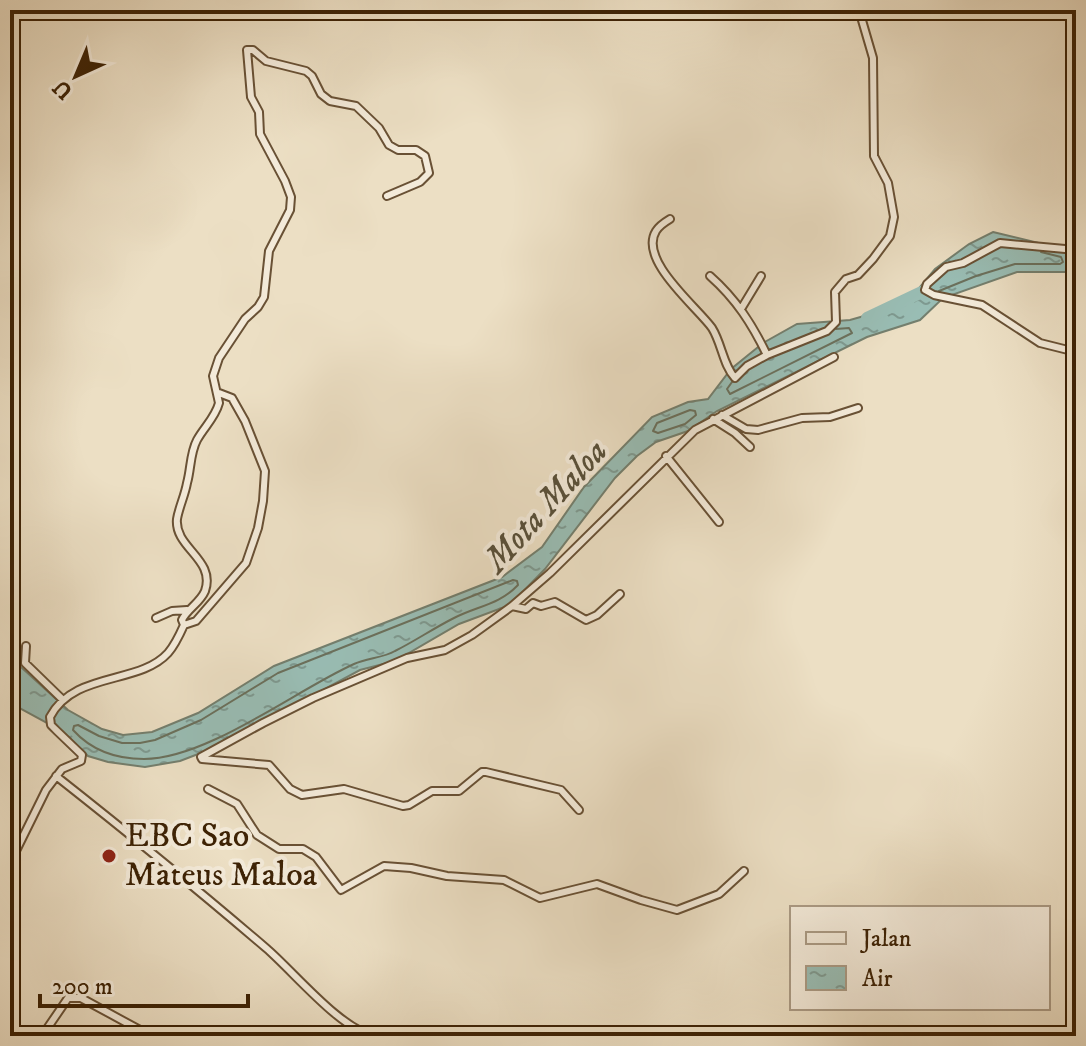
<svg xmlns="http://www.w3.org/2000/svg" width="1086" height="1046" font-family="'IM FELL DW Pica',serif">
<defs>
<pattern id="water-ripples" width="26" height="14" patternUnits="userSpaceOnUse" patternTransform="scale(2)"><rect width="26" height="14" fill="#99bdb4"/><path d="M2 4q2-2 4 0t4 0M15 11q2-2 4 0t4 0" fill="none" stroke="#7e9990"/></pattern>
</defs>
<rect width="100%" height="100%" fill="#ecdfc4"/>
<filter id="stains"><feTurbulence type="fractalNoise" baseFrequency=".0025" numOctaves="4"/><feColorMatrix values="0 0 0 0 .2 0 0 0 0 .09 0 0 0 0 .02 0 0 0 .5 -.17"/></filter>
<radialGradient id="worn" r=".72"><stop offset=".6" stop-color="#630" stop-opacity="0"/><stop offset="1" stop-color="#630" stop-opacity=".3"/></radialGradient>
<path fill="url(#water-ripples)" stroke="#747f6e" stroke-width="2" d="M993,232l83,20v20h-59l-74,26 -23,22 -53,17 -150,74 -29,20 -32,11 -19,14 -22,22 -70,91 -35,36 -51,19 -64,37 -35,9 -141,76 -39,15 -35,6 -37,-5 -20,-6 -26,-25 -52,-28v-46l58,53 34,19 21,6 29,-3 46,-19 76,-47 228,-89 40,-30 42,-60 68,-70 36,-15 20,-3 23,-30 32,-26 34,-19 53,-4 56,-16 29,-35 34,-25z"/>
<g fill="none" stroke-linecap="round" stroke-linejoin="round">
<path stroke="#6b705c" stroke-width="2" d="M939,291l37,-15 39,-12h45l3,-2 -2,-5 -20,-5
M732,382l-5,7 3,5 122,-61 -3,-5 -13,1
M690,410l5,1 1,4 -11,9 -27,9 -5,-2 4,-8z
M513,580l4,1 1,4c-19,20 -41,21 -64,33 -20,10 -39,23 -59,33 -12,7 -28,7 -41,13 -58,26 -147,95 -210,95 -28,0 -52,-8 -71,-29l1,-4 4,-1 21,11 23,7h18l15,-3 46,-20 77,-47z"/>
<path stroke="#99bdb4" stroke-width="12" d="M867,318l59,-28"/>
<g stroke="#695135" stroke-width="10">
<path id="street" d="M670,219c-5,3 -11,7 -14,12 -18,29 41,76 56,97 10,16 11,37 23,50l12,-12 20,-11 60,-24 9,-9 -1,-30 11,-13 12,-4 15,-16 17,-23 4,-19 -6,-34 -14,-27 -1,-98 -14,-48
M1076,250l-76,-7 -37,20 -17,4 -19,17 -2,6 9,5 48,10 58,38 36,9
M710,276c26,23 42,48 57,79
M741,309l20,-33
M722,415l24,14 12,1 44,-12 28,-1 28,-9
M713,419l22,14 15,14
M666,456l53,66
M512,606l14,3 7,-6 8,3 14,-4 31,18 11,-5 23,-21
M156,618l16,-7 15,-1
M184,625l12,-4 50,-58 12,-35 5,-27 2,-30 -20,-50 -13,-23 -13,-5
M26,646l-1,17 37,36
M56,776c71,56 141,113 210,172 28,24 74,81 108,88
M208,789l29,15 20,31 22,14h24l13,8 25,33 43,-24 27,2 36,8 57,4 36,18 57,-14 44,16 36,10 42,-16 25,-23
M579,810l-18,-20 -75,-18h-4l-23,19h-27l-23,14 -6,1 -59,-17 -42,6 -12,-6 -21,-24 -67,-6 -1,-2 62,-34 50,-25 94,-40 38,-8 27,-15 40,-29 38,-33 145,-143 139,-73
M10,863l36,-73 16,-21 19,-8 1,-6 -25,-24 -6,-6 -1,-8c24,-46 89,-32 118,-64 7,-8 12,-19 16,-28l-2,-5c5,-11 18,-17 23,-29 11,-32 -31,-43 -28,-72 2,-12 8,-24 10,-36 4,-14 3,-30 10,-43 7,-13 18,-22 22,-37l-6,-27 6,-18 26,-39 13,-12 6,-10 5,-46 21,-41 1,-13 -6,-16 -25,-47 -1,-22 -8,-15 -4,-47h6l13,11 40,10 6,5 9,18 9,7 26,5 23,22 10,17 9,5h18l9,6 4,17 -9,9 -33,14
M10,1032l1,-9
M42,1036l26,-38h13l70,38
M379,1036h10
M429,1036h18"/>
</g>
<use href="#street" stroke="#f3ead9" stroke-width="6"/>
</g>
<circle fill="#8f2418" stroke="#f3ead9" stroke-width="3" cx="109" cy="856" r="8"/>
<g text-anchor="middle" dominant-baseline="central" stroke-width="8" stroke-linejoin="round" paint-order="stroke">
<g font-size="34" fill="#3d2205" stroke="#f3ead9" text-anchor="start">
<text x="125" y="836">EBC Sao<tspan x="125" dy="39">Mateus Maloa</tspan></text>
</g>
<g font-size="36" font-style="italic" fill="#59503a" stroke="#f3ead9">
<text transform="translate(546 506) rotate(-48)">Mota Maloa</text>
</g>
</g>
<rect width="1086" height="1046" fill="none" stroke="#ecdfc4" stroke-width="40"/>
<rect x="12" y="12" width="1062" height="1022" fill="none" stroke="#3d2205" stroke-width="4"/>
<rect x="20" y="20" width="1046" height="1006" fill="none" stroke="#3d2205" stroke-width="2"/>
<rect x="790" y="906" width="260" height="104" fill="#f3ead9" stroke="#aa9a84" stroke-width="2"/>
<rect x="806" y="932" width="40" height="12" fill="#f3ead9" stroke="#aa9a84" stroke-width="2"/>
<text x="862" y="946" font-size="24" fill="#3d2205">Jalan</text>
<rect x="806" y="966" width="40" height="24" fill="url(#water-ripples)" stroke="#aa9a84" stroke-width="2"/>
<text x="862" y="986" font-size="24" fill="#3d2205">Air</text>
<g transform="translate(76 76) rotate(224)" stroke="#f3ead9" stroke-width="6" paint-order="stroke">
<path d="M0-6L14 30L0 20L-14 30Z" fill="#3d2205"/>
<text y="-12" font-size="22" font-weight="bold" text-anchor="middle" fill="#3d2205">U</text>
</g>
<path d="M40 994v12h208v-12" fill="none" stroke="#3d2205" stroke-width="4"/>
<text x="52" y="994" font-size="24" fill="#3d2205" stroke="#f3ead9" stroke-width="6" paint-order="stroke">200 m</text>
<rect width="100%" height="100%" filter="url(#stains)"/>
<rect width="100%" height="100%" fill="url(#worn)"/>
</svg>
